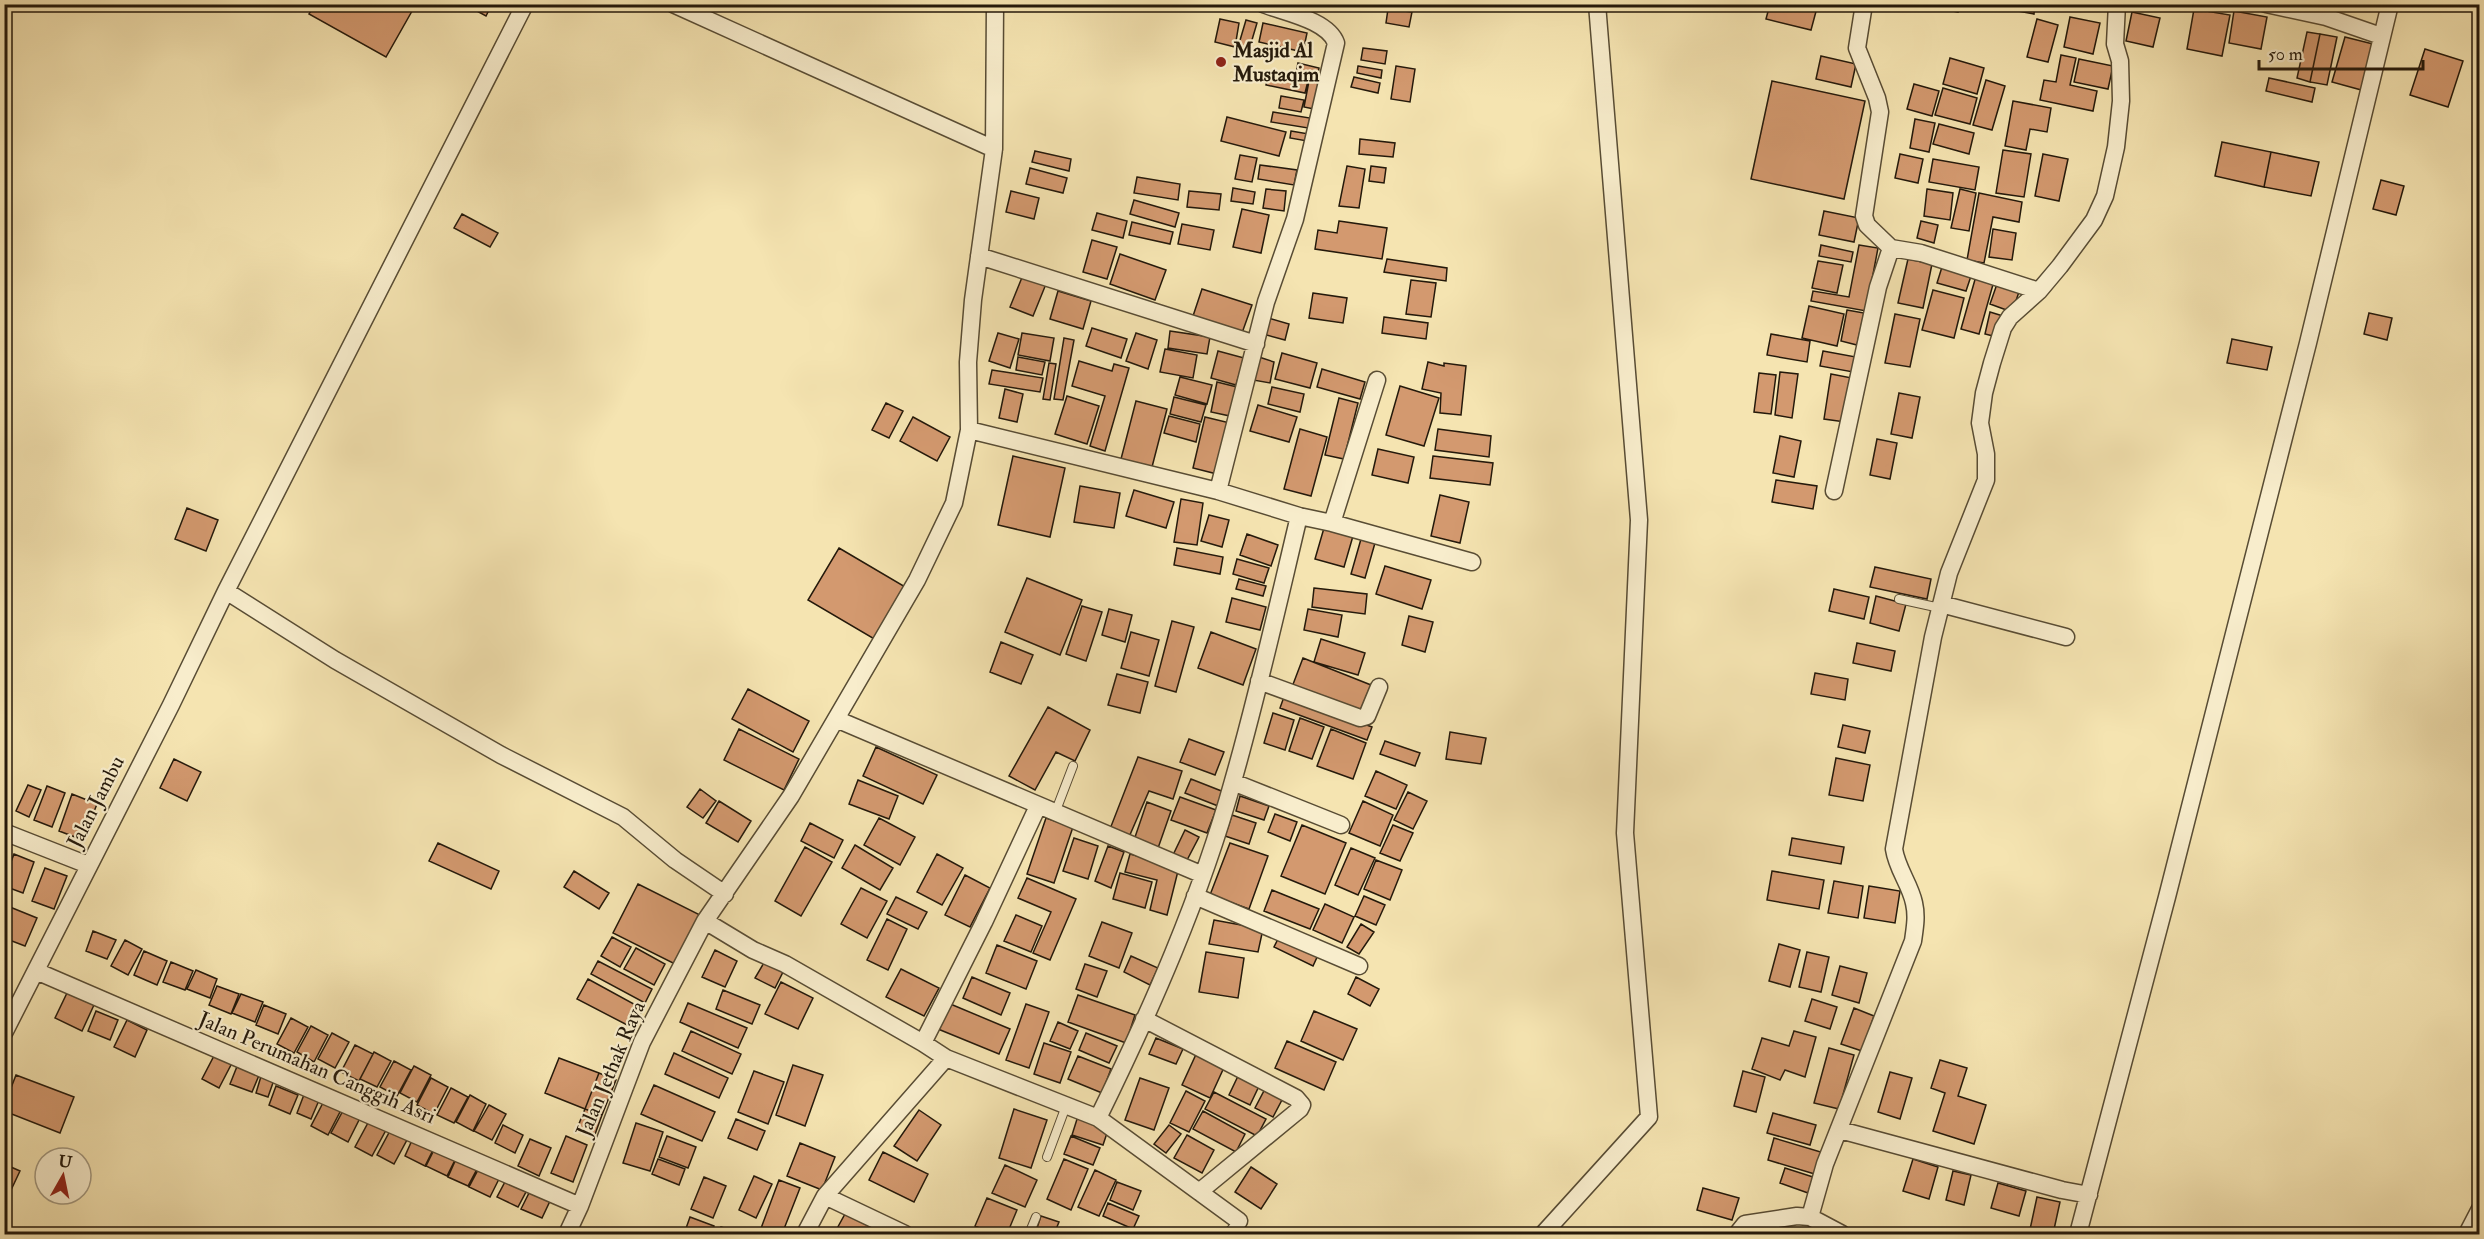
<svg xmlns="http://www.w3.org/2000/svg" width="2484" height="1239" font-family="'IM FELL Double Pica',serif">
<rect width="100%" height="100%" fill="#f5e4b1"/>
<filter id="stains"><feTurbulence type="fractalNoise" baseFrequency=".00333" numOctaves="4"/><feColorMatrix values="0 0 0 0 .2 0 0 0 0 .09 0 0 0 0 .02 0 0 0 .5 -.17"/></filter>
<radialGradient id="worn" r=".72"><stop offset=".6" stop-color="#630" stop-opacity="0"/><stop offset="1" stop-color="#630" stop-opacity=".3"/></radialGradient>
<path fill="#d3996f" stroke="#24190b" stroke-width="1.5" d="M315,4h101l-30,53 -77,-43z
M464,4h28l-6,12z
M1770,4h48l-7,26 -45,-11z
M1939,4h20l-1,8 -20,-4z
M1997,4h38l-1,10 -38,-7z
M1388,9l24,3 -3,15 -23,-4z
M2194,9l36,6 -8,41 -35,-7z
M2234,11l33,6 -6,32 -32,-6z
M2132,12l28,6 -7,29 -27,-6z
M2070,17l30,6 -7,31 -29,-7z
M1220,19l19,4 -4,24 -20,-5z
M2037,19l21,6 -10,37 -21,-5z
M1246,20l11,3 -8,27 -11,-3z
M1263,23l44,10 -4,19 -44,-10z
M2307,32l13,2 -10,48 -13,-4z
M2320,34l17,3 -10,48 -17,-3z
M2345,37l32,8 -12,46 -33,-9z
M1363,48l24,3 -2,13 -24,-4z
M2425,49l38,12 -15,46 -38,-12z
M2061,55l15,3 -6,27 27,6 -4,20 -53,-11 4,-20 12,2z
M1821,56l35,8 -5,23 -35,-8z
M1950,58l34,10 -7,26 -34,-10z
M2079,59l34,7 -5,23 -34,-7z
M1298,63l21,5 -2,10 -21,-5z
M1358,66l24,4 -1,8 -24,-5z
M1396,66l19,3 -5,33 -19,-3z
M1269,73l39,8 -3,12 -39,-8z
M1354,77l26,6 -2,10 -27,-6z
M2269,78l46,10 -3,14 -46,-11z
M1986,80l19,6 -13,44 -19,-5z
M1309,81l15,3 -5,26 -15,-3z
M1772,81l93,20 -21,98 -93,-20z
M1914,84l25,7 -7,25 -25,-7z
M1943,88l34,10 -7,26 -35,-9z
M1281,96l23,4 -3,12 -22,-4z
M2013,101l38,7 -4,24 -17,-3 -4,21 -21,-4z
M1273,112l37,6 -2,10 -37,-6z
M1227,117l59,15 -7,24 -58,-15z
M1915,119l20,4 -6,29 -19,-4z
M1939,124l35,9 -5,21 -36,-10z
M1291,131l18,3 -2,7 -17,-3z
M1360,139l35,4 -2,14 -34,-3z
M2222,142l49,10 -7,35 -49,-11z
M2003,150l28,4 -7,43 -28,-4z
M1035,151l36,8 -2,12 -37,-9z
M2271,152l48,10 -8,34 -47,-9z
M1900,154l23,5 -5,24 -23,-5z
M2043,154l25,5 -9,42 -24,-5z
M1240,155l17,3 -5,24 -17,-3z
M1933,159l46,8 -4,23 -46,-8z
M1260,165l37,5 -3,15 -36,-6z
M1347,166l18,3 -6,39 -20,-2z
M1371,166l15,2 -2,15 -15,-2z
M1030,168l37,10 -4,15 -37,-9z
M1137,177l43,7 -2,16 -44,-7z
M2381,180l23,6 -8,29 -23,-6z
M1233,188l22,4 -2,12 -22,-3z
M1266,189l20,2 -2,20 -21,-3z
M1927,189l26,4 -3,27 -26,-4z
M1960,189l16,4 -7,38 -18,-3z
M1011,191l28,7 -5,21 -28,-7z
M1189,191l32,3 -2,16 -32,-3z
M1979,193l43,9 -3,20 -26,-5 -9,46 -17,-3z
M1134,200l45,13 -4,14 -45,-13z
M1242,209l27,6 -8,38 -28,-6z
M1824,211l35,7 -5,24 -35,-7z
M1097,213l30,8 -4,17 -31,-8z
M462,214l36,19 -8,14 -36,-19z
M1339,221l48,7 -5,31 -67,-10 3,-19 19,3z
M1921,221l17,4 -4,18 -17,-5z
M1132,222l41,10 -3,12 -41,-9z
M1182,224l32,6 -4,20 -32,-6z
M1993,229l23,4 -4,27 -23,-3z
M1092,240l25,7 -10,32 -24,-7z
M1821,245l32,7 -2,10 -32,-6z
M1859,245l19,3 -12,63 -55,-10 2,-10 36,6z
M1120,254l46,16 -11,30 -45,-16z
M1387,259l60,9 -1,13 -62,-9z
M1908,259l24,5 -9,44 -25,-5z
M1818,261l25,4 -6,28 -25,-5z
M1942,267l29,9 -5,15 -29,-8z
M1023,275l23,9 -13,32 -23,-9z
M1976,276l18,5 -15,53 -18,-5z
M1411,280l25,3 -5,34 -25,-3z
M1997,284l22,8 -7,20 -22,-8z
M1202,289l50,16 -10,28 -49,-17z
M1933,290l31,8 -10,40 -32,-8z
M1058,291l33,10 -8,28 -33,-10z
M1313,293l34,5 -4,25 -34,-5z
M1809,306l35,8 -7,32 -35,-8z
M1847,310l17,3 -7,32 -16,-4z
M1990,312l13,4 -6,21 -12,-3z
M2369,313l23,5 -5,22 -23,-6z
M1895,314l25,5 -10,48 -25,-4z
M1384,317l44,6 -2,16 -44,-6z
M1268,318l21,6 -4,16 -22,-6z
M1092,328l35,11 -6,19 -35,-12z
M1170,331l40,6 -3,17 -39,-6z
M998,333l21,6 -9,29 -21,-7z
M1022,333l32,5 -4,23 -32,-6z
M1136,333l21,7 -9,29 -22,-8z
M1771,334l39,7 -3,21 -40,-7z
M1064,338l10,2 -11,60 -9,-1z
M2232,339l40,8 -5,23 -40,-7z
M1165,349l32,6 -4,23 -33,-6z
M1218,351l26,7 -8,27 -25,-7z
M1823,351l33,6 -3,15 -33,-6z
M1282,353l35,10 -7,25 -35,-9z
M1018,357l27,5 -3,13 -26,-5z
M1259,357l15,5 -4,21 -17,-3z
M1079,361l33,10 2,-7 15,4 -24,83 -15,-5 15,-50 -33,-10z
M1428,362l16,4v-3l22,3 -5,49 -21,-2 1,-20 -19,-4z
M1049,363l7,1 -6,36 -7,-1z
M1322,369l43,13 -5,17 -43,-12z
M992,370l51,8 -3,14 -51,-8z
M1780,372l18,2 -6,44 -17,-3z
M1759,373l17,2 -5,39 -17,-2z
M1831,374l21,4 -7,44 -21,-3z
M1180,377l32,8 -5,19 -32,-9z
M1217,382l20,5 -7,29 -19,-4z
M1400,386l39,12 -15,48 -38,-11z
M1272,387l32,7 -4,18 -32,-8z
M1005,389l18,5 -6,28 -18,-4z
M1899,393l21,4 -8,41 -21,-4z
M1067,396l32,10 -12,38 -32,-10z
M1174,397l32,8 -5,17 -31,-8z
M1339,398l19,5 -14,56 -19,-4z
M1136,401l31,8 -15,58 -31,-8z
M886,403l17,8 -14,27 -17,-8z
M1258,405l39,12 -8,25 -39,-11z
M1169,416l31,8 -4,18 -32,-9z
M913,417l37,20 -13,24 -37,-20z
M1205,417l25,6 -13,51 -24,-6z
M1300,429l27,8 -16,59 -27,-7z
M1438,429l53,7 -2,21 -54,-7z
M1780,436l21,5 -7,36 -21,-4z
M1877,439l20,4 -7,36 -20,-4z
M1378,449l36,8 -6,26 -36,-8z
M1013,456l52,12 -15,69 -52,-12z
M1433,456l60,7 -3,22 -60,-7z
M1776,480l41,6 -4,23 -41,-7z
M1080,486l40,7 -6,35 -40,-6z
M1134,490l40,12 -8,26 -40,-12z
M1440,495l29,7 -9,41 -29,-7z
M1181,499l22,4 -6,42 -23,-3z
M187,508l31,12 -12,31 -31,-12z
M1209,515l20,5 -7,27 -21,-6z
M1324,528l29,8 -9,31 -29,-8z
M1247,534l31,11 -7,21 -31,-11z
M1361,539l14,4 -10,35 -14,-4z
M839,548l68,40 -31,52 -68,-40z
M1177,548l46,9 -3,17 -46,-9z
M1237,559l32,9 -5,15 -31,-9z
M1385,566l46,14 -9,29 -46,-15z
M1875,567l56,12 -4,20 -57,-12z
M1027,578l55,22 -22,55 -55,-23z
M1239,579l27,7 -3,10 -27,-7z
M1314,588l53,6 -2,20 -53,-7z
M1834,589l35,8 -5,22 -35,-8z
M1876,596l30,8 -7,27 -29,-8z
M1232,598l34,9 -6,23 -34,-8z
M1082,606l20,6 -16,49 -20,-7z
M1109,609l23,6 -7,27 -23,-7z
M1308,609l34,6 -4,22 -34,-7z
M1409,616l24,6 -8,30 -23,-7z
M1172,621l22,6 -18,65 -21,-6z
M1131,632l28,8 -10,36 -28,-8z
M1211,632l45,17 -13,36 -45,-17z
M1321,639l44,14 -7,22 -44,-13z
M1001,642l32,13 -12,29 -31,-12z
M1857,643l38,8 -4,20 -38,-8z
M1303,658l68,27 -12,29 -67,-27z
M1815,673l33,6 -3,21 -34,-6z
M1117,674l31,8 -8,31 -32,-8z
M748,689l61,32 -16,31 -61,-33z
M1285,694l87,33 -5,13 -87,-32z
M1048,707l42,23 -15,31 -19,-9 -21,38 -26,-14z
M1273,713l21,7 -9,30 -21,-7z
M1300,718l24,9 -12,32 -23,-8z
M1843,725l27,6 -5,22 -27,-6z
M739,729l60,30 -15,31 -60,-30z
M1331,729l35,14 -13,36 -36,-13z
M1450,732l36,6 -5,26 -35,-5z
M1189,739l35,13 -9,23 -35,-13z
M1385,741l35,12 -5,13 -35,-12z
M876,747l61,28 -14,29 -60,-28z
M1138,757l44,14 -9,28 -24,-8 -20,46 -19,-8z
M1836,758l34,7 -7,36 -34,-6z
M174,759l27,13 -14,29 -27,-13z
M1376,771l31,14 -11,24 -31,-13z
M1191,779l33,13 -6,14 -33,-13z
M858,780l40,16 -9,23 -40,-15z
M28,785l13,5 -12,27 -13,-6z
M47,786l18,7 -13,34 -18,-7z
M700,789l16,12 -13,17 -16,-11z
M1408,792l19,9 -14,28 -19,-9z
M72,794l25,10 -14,36 -24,-9z
M1240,796l29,10 -5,14 -28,-9z
M1180,797l36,13 -9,23 -36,-13z
M719,801l32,20 -13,21 -32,-19z
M1363,801l30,14 -13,31 -31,-13z
M1147,802l24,9 -14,40 -24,-8z
M1275,814l22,8 -7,19 -22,-9z
M1232,815l24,8 -7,21 -24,-8z
M879,818l36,19 -15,28 -36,-20z
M1046,818l27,9 -19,56 -27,-9z
M810,823l33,17 -9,18 -33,-17z
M1302,825l44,18 -21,51 -44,-18z
M1393,825l20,8 -13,28 -20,-8z
M1185,830l14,7 -13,25 -13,-7z
M1074,838l24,8 -10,33 -25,-8z
M1792,838l52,9 -3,17 -52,-9z
M438,843l61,28 -8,18 -62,-28z
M1230,843l38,13 -19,53 -39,-14z
M855,845l38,23 -13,22 -38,-22z
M1108,846l16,6 -13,36 -16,-7z
M805,847l27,15 -31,54 -26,-15z
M1351,848l24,10 -17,37 -23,-10z
M14,854l20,8 -11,31 -19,-7v-6z
M937,854l26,14 -21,37 -25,-13z
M1130,854l49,13 -12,48 -17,-5 7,-30 -32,-8z
M1376,860l26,10 -12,30 -26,-11z
M45,868l22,8 -13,33 -22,-8z
M574,871l35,22 -10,16 -35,-22z
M1772,871l52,9 -5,29 -52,-9z
M1120,873l32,9 -7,26 -32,-9z
M965,875l25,13 -20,39 -25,-12z
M1027,878l49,21 -26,61 -17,-7 18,-41 -33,-14z
M1834,881l29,5 -5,32 -30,-5z
M638,884l62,31 -25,49 -62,-31z
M1869,886l31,5 -5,32 -31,-5z
M861,888l26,13 -20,37 -26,-14z
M1272,890l47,19 -9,20 -46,-18z
M1364,896l21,9 -9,20 -21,-9z
M896,897l31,15 -9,17 -31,-15z
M1325,904l29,13 -12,26 -29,-13z
M5,905l32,13 -12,28 -21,-8z
M1016,915l26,11 -11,26 -27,-11z
M887,919l20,10 -19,41 -21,-10z
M1214,920l49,9 -5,23 -49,-8z
M1102,922l30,11 -13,35 -30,-12z
M1361,924l13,8 -15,22 -12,-7z
M93,931l23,9 -9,19 -21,-8z
M612,937l19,10 -11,20 -19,-11z
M1279,937l39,18 -5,11 -39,-19z
M125,940l17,9 -14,26 -17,-9z
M1779,944l21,6 -10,37 -21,-6z
M997,945l40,16 -11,28 -40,-16z
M636,948l29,16 -11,21 -30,-16z
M715,950l22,11 -12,26 -23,-10z
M144,951l23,10 -10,24 -23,-10z
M1206,952l38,6 -6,40 -39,-6z
M1807,952l22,5 -8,35 -22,-5z
M1131,956l27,12 -8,17 -26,-13z
M598,961l54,28 -7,14 -54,-29z
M765,961l19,9 -9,18 -20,-10z
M171,962l22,9 -8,19 -22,-8z
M1085,964l22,7 -10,26 -21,-8z
M1840,966l27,7 -8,30 -27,-8z
M901,969l38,19 -15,28 -38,-19z
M196,970l21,9 -7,19 -23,-9z
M972,977l38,16 -9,22 -38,-17z
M1356,977l23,12 -9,17 -22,-12z
M588,979l55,30 -10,19 -56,-29z
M781,982l32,16 -15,31 -33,-15z
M217,986l22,8 -8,20 -22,-9z
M723,990l37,15 -8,19 -36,-15z
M67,993l27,12 -12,26 -27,-13z
M241,994l22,8 -8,20 -23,-9z
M1078,995l57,20 -9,28 -58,-21z
M1812,999l25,8 -7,22 -25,-8z
M688,1003l59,25 -9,20 -58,-26z
M948,1003l62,26 -11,25 -61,-25z
M1026,1004l23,8 -20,56 -23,-8z
M264,1005l22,9 -8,20 -22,-9z
M1854,1008l20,8 -12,35 -21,-7z
M96,1011l22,9 -8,20 -22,-9z
M1314,1011l43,18 -14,31 -42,-19z
M291,1018l17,9 -14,26 -17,-9z
M127,1020l20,10 -12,27 -21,-10z
M1058,1022l20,9 -8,18 -20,-8z
M311,1026l17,9 -14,27 -17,-10z
M691,1031l50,23 -9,20 -50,-23z
M1794,1031l22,6 -11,40 -20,-7 -5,10 -28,-11 10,-31 27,8z
M332,1033l17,9 -14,26 -17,-9z
M1086,1033l31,13 -8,17 -30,-13z
M1156,1038l27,11 -7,15 -27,-10z
M1287,1041l49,21 -12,28 -49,-22z
M1044,1043l27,9 -11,31 -26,-9z
M355,1045l18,9 -14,27 -18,-9z
M1829,1048l25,7 -15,54 -25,-6z
M1198,1050l28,13 -16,35 -28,-13z
M216,1052l17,9 -14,27 -17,-9z
M374,1052l17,9 -14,26 -17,-8z
M674,1053l54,25 -9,20 -54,-24z
M1078,1056l33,13 -9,24 -34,-14z
M559,1058l40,15 -14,36 -40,-16z
M1940,1060l27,8 -9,28 28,9 -12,39 -41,-13 12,-38 -14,-5z
M394,1061l17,9 -14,26 -17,-9z
M238,1064l22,9 -8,19 -22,-8z
M793,1065l30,10 -18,51 -29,-11z
M414,1066l17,9 -14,27 -17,-9z
M754,1071l30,11 -16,42 -30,-12z
M1743,1071l22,6 -9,35 -22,-6z
M1890,1072l22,6 -12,41 -22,-7z
M262,1073l13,4 -7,20 -12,-4z
M599,1073l17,7 -14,35 -17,-6z
M1239,1074l21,10 -10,21 -21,-10z
M16,1075l58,22 -14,36 -56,-22v-5z
M431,1078l17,9 -14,27 -17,-9z
M1140,1078l29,10 -15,42 -29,-10z
M654,1085l61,27 -13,29 -61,-27z
M276,1086l22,9 -8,19 -21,-9z
M1266,1087l18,9 -11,21 -18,-9z
M451,1088l17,9 -14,26 -17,-8z
M1186,1091l19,10 -16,31 -19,-9z
M305,1092l15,6 -9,21 -14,-6z
M1214,1092l52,27 -9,17 -52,-27z
M470,1095l16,9 -13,27 -17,-9z
M325,1099l17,9 -14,27 -17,-9z
M489,1105l17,9 -14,26 -18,-9z
M345,1107l16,9 -13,26 -17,-9z
M585,1109l17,6 -8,22 -18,-6z
M1014,1109l33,11 -16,48 -32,-10z
M919,1110l22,15 -24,36 -23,-15z
M1203,1111l42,23 -9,18 -43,-23z
M1773,1113l43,12 -6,20 -43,-12z
M1078,1116l31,11 -6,18 -31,-10z
M736,1119l29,12 -8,19 -29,-12z
M369,1121l17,9 -14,26 -17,-9z
M636,1123l27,9 -13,39 -27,-8z
M503,1125l20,10 -8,18 -20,-10z
M1169,1125l12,9 -15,19 -12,-9z
M391,1129l17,9 -14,26 -17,-9z
M1187,1135l27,15 -12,23 -28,-15z
M566,1136l21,9 -14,37 -22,-9z
M667,1136l29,11 -8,21 -29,-11z
M1071,1136l29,12 -7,17 -29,-11z
M413,1138l21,10 -9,18 -20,-10z
M1774,1138l50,15 -6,22 -50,-15z
M530,1139l21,9 -12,28 -21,-10z
M800,1143l35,14 -13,33 -35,-14z
M435,1148l21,10 -9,18 -21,-10z
M883,1152l45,22 -14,28 -45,-22z
M456,1159l21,10 -9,17 -20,-9z
M658,1159l27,10 -6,16 -27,-11z
M1064,1159l24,10 -17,41 -24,-11z
M1913,1159l25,8 -9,32 -26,-8z
M4,1164l16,7 -9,19 -7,-3z
M1005,1165l32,15 -12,27 -33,-14z
M1251,1167l26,17 -16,25 -26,-17z
M1785,1168l28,9 -5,16 -28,-10z
M478,1170l21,9 -9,18 -21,-10z
M1095,1170l21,10 -17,36 -21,-9z
M1953,1171l18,4 -7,30 -18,-5z
M754,1176l18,8 -16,34 -17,-8z
M704,1177l22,9 -13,32 -22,-9z
M506,1180l21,10 -9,17 -21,-10z
M779,1180l21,8 -18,46h-13l-9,-3z
M1117,1182l24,9 -8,19 -23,-10z
M1998,1183l28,8 -7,25 -28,-8z
M1703,1188l36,10 -7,22 -35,-10z
M530,1191l20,10 -8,17 -21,-9z
M2037,1197l23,5 -7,32h-24z
M987,1198l30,12 -10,24h-13l-19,-8z
M1108,1203l31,13 -6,13 -30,-13z
M845,1214l40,20h-51z
M1041,1216l18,6 -5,12h-19z
M690,1217l24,9 -3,8h-27z
M721,1227l23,7h-25z"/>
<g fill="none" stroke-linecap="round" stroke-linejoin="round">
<g stroke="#584c34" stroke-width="10">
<path id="lane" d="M1899,599l41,9
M1055,813l18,-47
M1047,1157l19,-51
M1029,1234l7,-17
M1227,1234l12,-13"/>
</g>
<g stroke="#584c34" stroke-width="19">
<path id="street" d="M673,4l321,145
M1864,4l-7,44 20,50 3,14 -16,104 3,9 24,23
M2266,4l60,13 55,19
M979,256l277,88
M969,430l249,61 81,25c-21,88 -41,178 -66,265 -32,116 -82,229 -135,337
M1218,491l48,-189 29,-83 41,-176c-8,-23 -53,-31 -73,-39
M1834,491l44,-204 13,-39 30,5 118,38
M1299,516l33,7 140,39
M1332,523l45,-143
M226,591l109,69 166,95 122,62 52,43 50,34
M1941,604l125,33
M1259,681l101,37 7,-2 12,-29
M836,719l367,156
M1233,782l108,43
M4,832l84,33
M1195,896l164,70
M705,921l48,29 32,14 138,79 23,15 152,60 141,103
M36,971l544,235
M1144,1019l152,79 6,7 -2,4 -101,83
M4,1033l167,-328 55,-114 299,-587
M923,1043l61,-121 54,-116
M1840,1130l222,60 27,5
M825,1196l80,38
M1810,1217l32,17
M567,1234l13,-28 62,-164 63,-121 86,-125 126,-216 37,-77 15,-73 -1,-68 5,-62 21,-151 1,-145
M805,1234l20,-38 121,-138
M1543,1234l106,-117 -24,-284 14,-313 -42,-516
M1737,1234l8,-10 52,-8 13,1 15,-53 88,-223c2,-14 4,-25 1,-38 -4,-19 -17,-34 -20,-54l39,-212 16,-64 37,-93v-26l-6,-31 4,-30 8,-30 11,-35 7,-11 29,-26 21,-25 34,-46 11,-24 11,-49 5,-46 -1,-40 -5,-17 2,-40
M2078,1234l89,-337 141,-554 82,-339
M2467,1234l13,-25"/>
</g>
<use href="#lane" stroke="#f8edcc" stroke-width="8"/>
<use href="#street" stroke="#f8edcc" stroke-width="16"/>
</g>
<circle fill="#8f2418" stroke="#f8edcc" stroke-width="2" cx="1221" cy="62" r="6"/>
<g text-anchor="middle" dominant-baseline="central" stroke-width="4.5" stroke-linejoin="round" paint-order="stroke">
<g font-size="21" font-weight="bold" fill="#24190b" stroke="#f8edcc" text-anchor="start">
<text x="1233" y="50">Masjid Al<tspan x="1233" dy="24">Mustaqim</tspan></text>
</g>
<g font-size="21" fill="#24190b" stroke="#f8edcc">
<text transform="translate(96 802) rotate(-63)">Jalan Jambu</text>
<text transform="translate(317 1068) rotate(23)">Jalan Perumahan Canggih Asri</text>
<text transform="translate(611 1069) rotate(-67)">Jalan Jethak Raya</text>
</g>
</g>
<rect width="2484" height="1239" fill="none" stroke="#f5e4b1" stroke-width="24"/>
<rect x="6" y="6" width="2472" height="1227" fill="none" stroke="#24190b" stroke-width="3"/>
<rect x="12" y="12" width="2460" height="1215" fill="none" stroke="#24190b" stroke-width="1.5"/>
<g transform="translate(63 1176) rotate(9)"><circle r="28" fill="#f8edcc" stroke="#a3987f" stroke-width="1.5"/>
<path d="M0-4.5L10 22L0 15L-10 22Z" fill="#8f2418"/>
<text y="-9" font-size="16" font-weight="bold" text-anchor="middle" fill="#24190b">U</text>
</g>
<path d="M2259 60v9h164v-9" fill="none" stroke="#24190b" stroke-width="3"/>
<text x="2268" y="60" font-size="18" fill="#24190b" stroke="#f8edcc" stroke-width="4.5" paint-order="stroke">50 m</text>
<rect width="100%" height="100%" filter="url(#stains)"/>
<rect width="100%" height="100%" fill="url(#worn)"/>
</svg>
